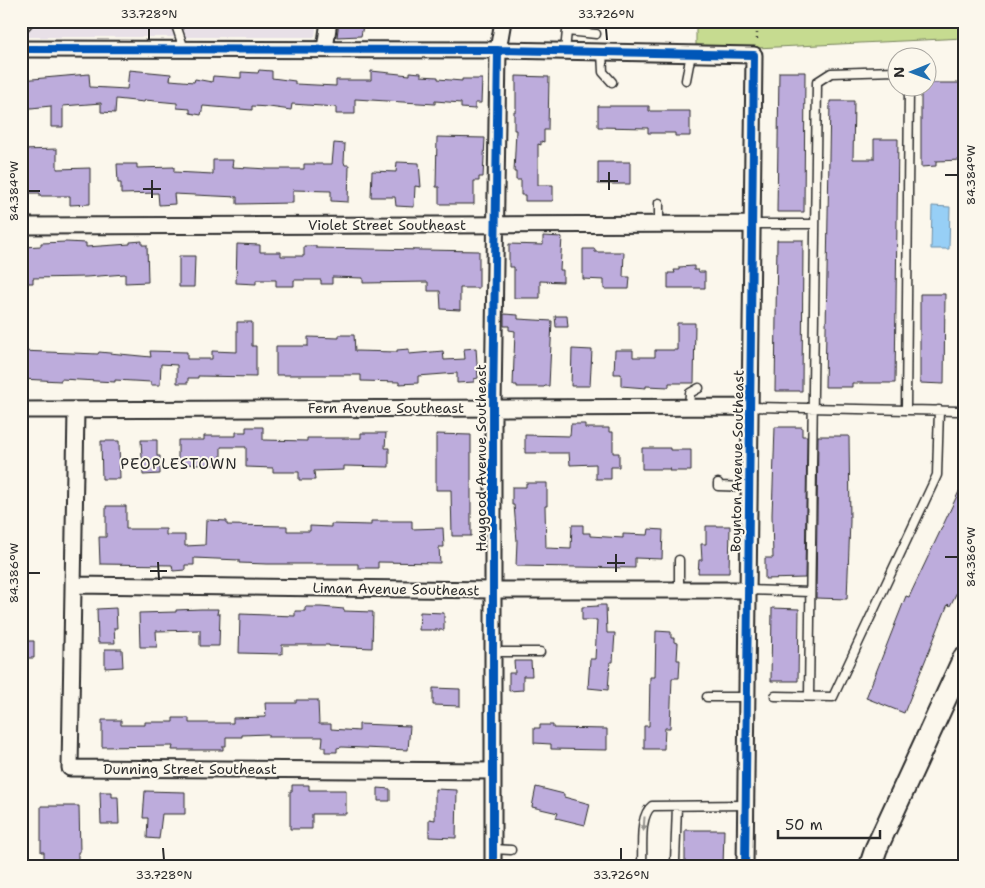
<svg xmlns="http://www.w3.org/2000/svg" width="985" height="888" font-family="'Shantell Sans',sans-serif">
<rect width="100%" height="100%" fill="#fbf7ec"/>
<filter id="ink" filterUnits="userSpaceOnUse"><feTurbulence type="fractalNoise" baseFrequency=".02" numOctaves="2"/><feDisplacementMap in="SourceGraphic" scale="10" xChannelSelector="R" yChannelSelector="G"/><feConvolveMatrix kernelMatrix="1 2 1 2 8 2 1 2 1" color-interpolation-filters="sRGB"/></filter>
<g filter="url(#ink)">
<path fill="#e8e0e7" d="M21,21h296l-2,16h-294z"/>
<path fill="#c6db90" stroke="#78835e" d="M696,21h268v17l-208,10 -60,-3z"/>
<path fill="#97cff6" stroke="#6c8da5" d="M932,206l18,1 -1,42h-18z"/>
<path fill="#bdacdc" stroke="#2b2b2b" d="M339,21h25l-3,15 -24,1z
M129,70l42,4 -1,6 24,2 1,-3 17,3 1,-6 28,2v-6l17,1 1,-3 13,1v7l23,3v3l41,2v-6h35v-9l39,4v-3l11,1v3l17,1v2l24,2v-2h20l-1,24h-6v6l-14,-1v-5l-26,-2v3l-80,-5v15h-19v-7l-44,-3 -1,6 -22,-3 -17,-1v4l-49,-4 -2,9 -11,-2v-4l-13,-1v-5l-32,-3 -1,2 -28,-3 -1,14 -14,-1v-9l-38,3v21h-12v-21l-30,3v-29l68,-6 1,13 37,2z
M779,72h26l-1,140h-27z
M516,76l33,1 -1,53h-4v12l-3,-1v4l-3,-1v41h15v16h-28v-6h-4v-15h-5v-8h-2l2,-42h-2v-19h2z
M928,83h36l-2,77 -26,1v5l-15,1v-79h7z
M830,101h24l-1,58h21v-20h24l-3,244h-43v4h-27z
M598,106h51v5h41v25h-15v-3h-27v-5l-50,-1z
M437,137l48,1 -2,39h-4v4h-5v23h-35v-17h-3z
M334,143l11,1 -1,18 1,3h4l-1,37 -17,-1v-10l-38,-1v13l-56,1v-7l-63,-3 1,10 -16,1 -1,-12 -37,1v-11h-3l-1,-19h20v4l37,-1v5l39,2v-14h20l-1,7 36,2h36v-5h28z
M57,149v20l33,-1v36l-20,1v-9h-30v-3h-19v-43z
M397,162l22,1 2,24 -6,-1 -1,21 -18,-1 -1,-9h-24l1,-26 24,1z
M598,162h32v22h-32z
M543,236l19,1 -2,33h3v12l-23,-1v17h-26v-31h-5v-23l34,1z
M777,240h26l-1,151h-27z
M142,241v4h5l1,37 -23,1v-9l-39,3 -53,1v5h-12v-36l20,-1v-3l25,-1 20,1v4l44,-3v-2z
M237,244l23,1v7h21v4h23v-10h12v2l163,3v37h-19v22l-19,-1 -1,-18h-12v-9l-65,1v-5l-31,-1v7h-11v-4h-27v6h-18v-6h-20v4l-20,-1z
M583,249h12v3h29l-1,25h7l-1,12h-25v-9l-21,-1z
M179,256h16l-1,31h-15z
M694,266v4h4l1,2h6v16h-37v-15h7l-1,-3h5v-3z
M920,294h25l-1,90 -24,-1z
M504,314l14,1v4l34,2 -3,65h-4l-1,1h-27v-2h-4l2,-54 -6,-1v-4h-5z
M555,316h12l1,11h-12z
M237,322h15v24h4v31l-58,-1v2h-10v5h-11v-18l-16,-1 -1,21h-9v-3l-36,-2v2l-54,-3v2l-40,-2v-28l77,3 1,-2 52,5 -1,-6 37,1v7h25v-8l25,1z
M677,323h18l-1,60h-25v4l-23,-1v2l-25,-2v-12h-7l1,-24h18v7h22v-7h22z
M339,335h15l1,16 42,1v-2l12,-1v5l34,-3 1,9 21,-1 -1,-10 12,-1 2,30 -4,1v3l-17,1v-10l-39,3v7l-19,1v-2l-38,-1v-6h-85v-29h32v-9l31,1z
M572,349l20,1 -2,36h-19z
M571,424h14v4h24v4h4v21h6v14h-8v12h-15v-15l-26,1 -1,-12h-44v-18l45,1z
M246,427h17v13l44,1v-3h54v-5h25l-1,15h4v19l-45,-1v4l-30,1 1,9h-16v-8h-26v-4l-27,-1v-20h-25v18l-43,-1v-24h26v-4h32v-4h10z
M775,427h27v9h5l-2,142 -40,1v-21h8l-1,-43z
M436,434l35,1v101h-19l-1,-46h-15z
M818,436h31l1,85 -3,78 -31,-1z
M141,440h16v16h3v18l-17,1z
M101,441h18l1,38h-18z
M642,448h28v2h21v21h-22l1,-2h-28z
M964,481v97l-14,28 -2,-2 -44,109 -38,-15 40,-102 3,1z
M526,483h21v23h-2l1,42 25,1 1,-24h11v8h7v3l33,2v-4l25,1 1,-6 14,1 -1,29 -27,-1v10l-119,-2 1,-25 -3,-36h-2v-18h14z
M106,506h20v23h40v6h19v11l20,-1 1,-25 21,1v4l60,1v5h23v-5l21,1v-3l40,1v-4h41v8l31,-1 1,19h-5l1,16 -62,-1v6h-20v-4h-91l-28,-1v-3l-45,-2v7h-9v5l-12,1 -1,-6 -72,-1 -1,-27h7z
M706,526h24l-1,47h-31l1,-13h3l-1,-16h5z
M598,605h8l1,28h8l-2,29h-3l-2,28 -20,-2 2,-29h5l2,-39h-15v-13l16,-1z
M305,607h16l23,2v2l29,1 -1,36 -43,-2v-1h-47v9l-43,-1 1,-39 55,2v-5h10z
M116,608l1,20h-3l1,15h-17l-1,-34z
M772,608l27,1 -1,72h-27z
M201,609h17l-1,5h3l-1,32h-19v-16l-44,1 1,16h-17l-1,-34 37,-1v-2z
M420,612l24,1v17h-25z
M656,631l15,1v6h3v4l4,1 -1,17h3l-1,18h-7l-2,50h-5l-1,21h-20v-23h5l1,-49h5z
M21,641h13v17h-13z
M105,649h17l1,18 -18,1z
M514,661h17l1,15h-9v14l-14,1v-18h6z
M433,688l27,1v17l-27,-1z
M296,700h22l1,24h12v5l28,2v-7l51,2 -2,24 -66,-3 -5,1v4h-12v-5h-3l1,-10h-55v-3l-26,1v2h-16v9h-3v4h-51l1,-4 -71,1v-27h19v5h24v-3h28v-4h16v5h44v-5l33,-1 -1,-14h31z
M540,725h13v3l54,1v21l-56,-1v-5l-17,-1v-15h6z
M292,785h17v5h37v24h-34v15h-22v-38h2z
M536,787l28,7v3l26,7 -5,21 -29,-7 2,-5 -26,-6z
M378,788l12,1v12h-12z
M435,789l22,1 -1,48 -27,-1v-18l6,1z
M145,791l40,1v22h-23l-3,25 -12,-1 1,-20h-5z
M100,792h12v5h6l1,27h-18z
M41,806h38l1,46h-2v15h-34v-15h-3z
M685,830h39l-1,37h-38z"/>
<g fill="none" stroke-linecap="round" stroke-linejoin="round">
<g stroke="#2b2b2b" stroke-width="11">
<path id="lane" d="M169,21l6,1 9,27
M21,31l9,-10
M565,51l2,-20 29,3
M602,52l1,20 9,10
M686,80l5,-26
M659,224v-21
M752,224h63
M689,407l1,-14 9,-5
M750,407l209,4 5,3
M906,410l3,-322
M718,483v3l31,1
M679,590v-30
M748,590l62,2
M493,652h47
M775,696l58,1 104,-222 2,-65
M809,696l8,-614 14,-9 64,-2 3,3
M707,697h40
M493,849l18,1
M649,867l-4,-1 -3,-5c1,-16 -3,-45 10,-55l94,-1
M668,867l5,-2 2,-3 2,-56"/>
</g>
<g stroke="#2b2b2b" stroke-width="19">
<path id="street" d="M21,49l477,1 256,5 -9,812
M325,49l4,-28
M21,226l731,-2
M21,410l729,-3
M76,410l-6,358 423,3
M73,585l420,5h255
M493,867v-460l5,-357 5,-29"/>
</g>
<g stroke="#2b2b2b" stroke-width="25">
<path id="secondary" d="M870,867l6,-18 88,-191"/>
</g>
<path stroke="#2b2b2b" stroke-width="2.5" stroke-dasharray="1 4" stroke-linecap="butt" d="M298,21l18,3
M757,39v-18"/>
<use href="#lane" stroke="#fbf7ec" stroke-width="8"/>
<use href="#street" stroke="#fbf7ec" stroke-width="15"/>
<use href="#secondary" stroke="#fbf7ec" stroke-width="21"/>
<g stroke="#fbf7ec" stroke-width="11">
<path id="cycleway" d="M21,49l477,1 256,5 -9,812
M493,867v-460l5,-357"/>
</g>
<use href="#cycleway" stroke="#0057b8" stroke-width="8"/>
</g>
<defs><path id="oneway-solid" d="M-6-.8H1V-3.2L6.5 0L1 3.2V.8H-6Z" transform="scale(1.25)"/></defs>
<use fill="#93918c" href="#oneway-solid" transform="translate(644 824) rotate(94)"/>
</g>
<path fill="none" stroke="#2b2b2b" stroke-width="2" d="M149,28v12M606,28l1,12M609,172v18M945,175h13M152,180v18M600,181h18M143,189h18M28,191h12M616,554v18M945,557h13M158,562l1,18M607,563h18M150,571h17M28,573h12M163,848l1,12M621,848v12"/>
<g text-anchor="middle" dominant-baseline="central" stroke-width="4" stroke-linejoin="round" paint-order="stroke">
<g font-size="14" fill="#2b2b2b" stroke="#fbf7ec">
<text x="387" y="225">Violet Street Southeast</text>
<text x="386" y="408">Fern Avenue Southeast</text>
<text transform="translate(481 458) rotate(-90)">Haygood Avenue Southeast</text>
<text transform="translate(737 461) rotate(-89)">Boynton Avenue Southeast</text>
<text transform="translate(396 589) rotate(1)">Liman Avenue Southeast</text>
<text x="190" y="769">Dunning Street Southeast</text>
</g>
<g font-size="15" letter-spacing="1" fill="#2b2b2b" stroke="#fbf7ec">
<text x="179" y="464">PEOPLESTOWN</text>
</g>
</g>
<rect width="985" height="888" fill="none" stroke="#fbf7ec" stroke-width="55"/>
<g transform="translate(912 72) rotate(269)"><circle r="24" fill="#fbf7ec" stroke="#a8a59f"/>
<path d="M0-4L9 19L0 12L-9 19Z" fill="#1f6fb2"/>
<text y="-8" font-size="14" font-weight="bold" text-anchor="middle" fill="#2b2b2b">N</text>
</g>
<path d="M778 830v8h102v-8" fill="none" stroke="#2b2b2b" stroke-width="2.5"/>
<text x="785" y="830" font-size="15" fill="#2b2b2b" stroke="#fbf7ec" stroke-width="4" paint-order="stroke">50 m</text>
<rect x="28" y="28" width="930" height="832" fill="none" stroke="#2b2b2b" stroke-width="2"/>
<g font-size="12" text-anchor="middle" fill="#2b2b2b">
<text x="149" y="18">33.728°N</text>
<text x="606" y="18">33.726°N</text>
<text transform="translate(971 175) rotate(-90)" y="4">84.384°W</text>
<text transform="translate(14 191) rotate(-90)" y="4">84.384°W</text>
<text transform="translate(971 557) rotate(-90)" y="4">84.386°W</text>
<text transform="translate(14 573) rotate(-90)" y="4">84.386°W</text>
<text x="164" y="879">33.728°N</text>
<text x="621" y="879">33.726°N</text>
</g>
</svg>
